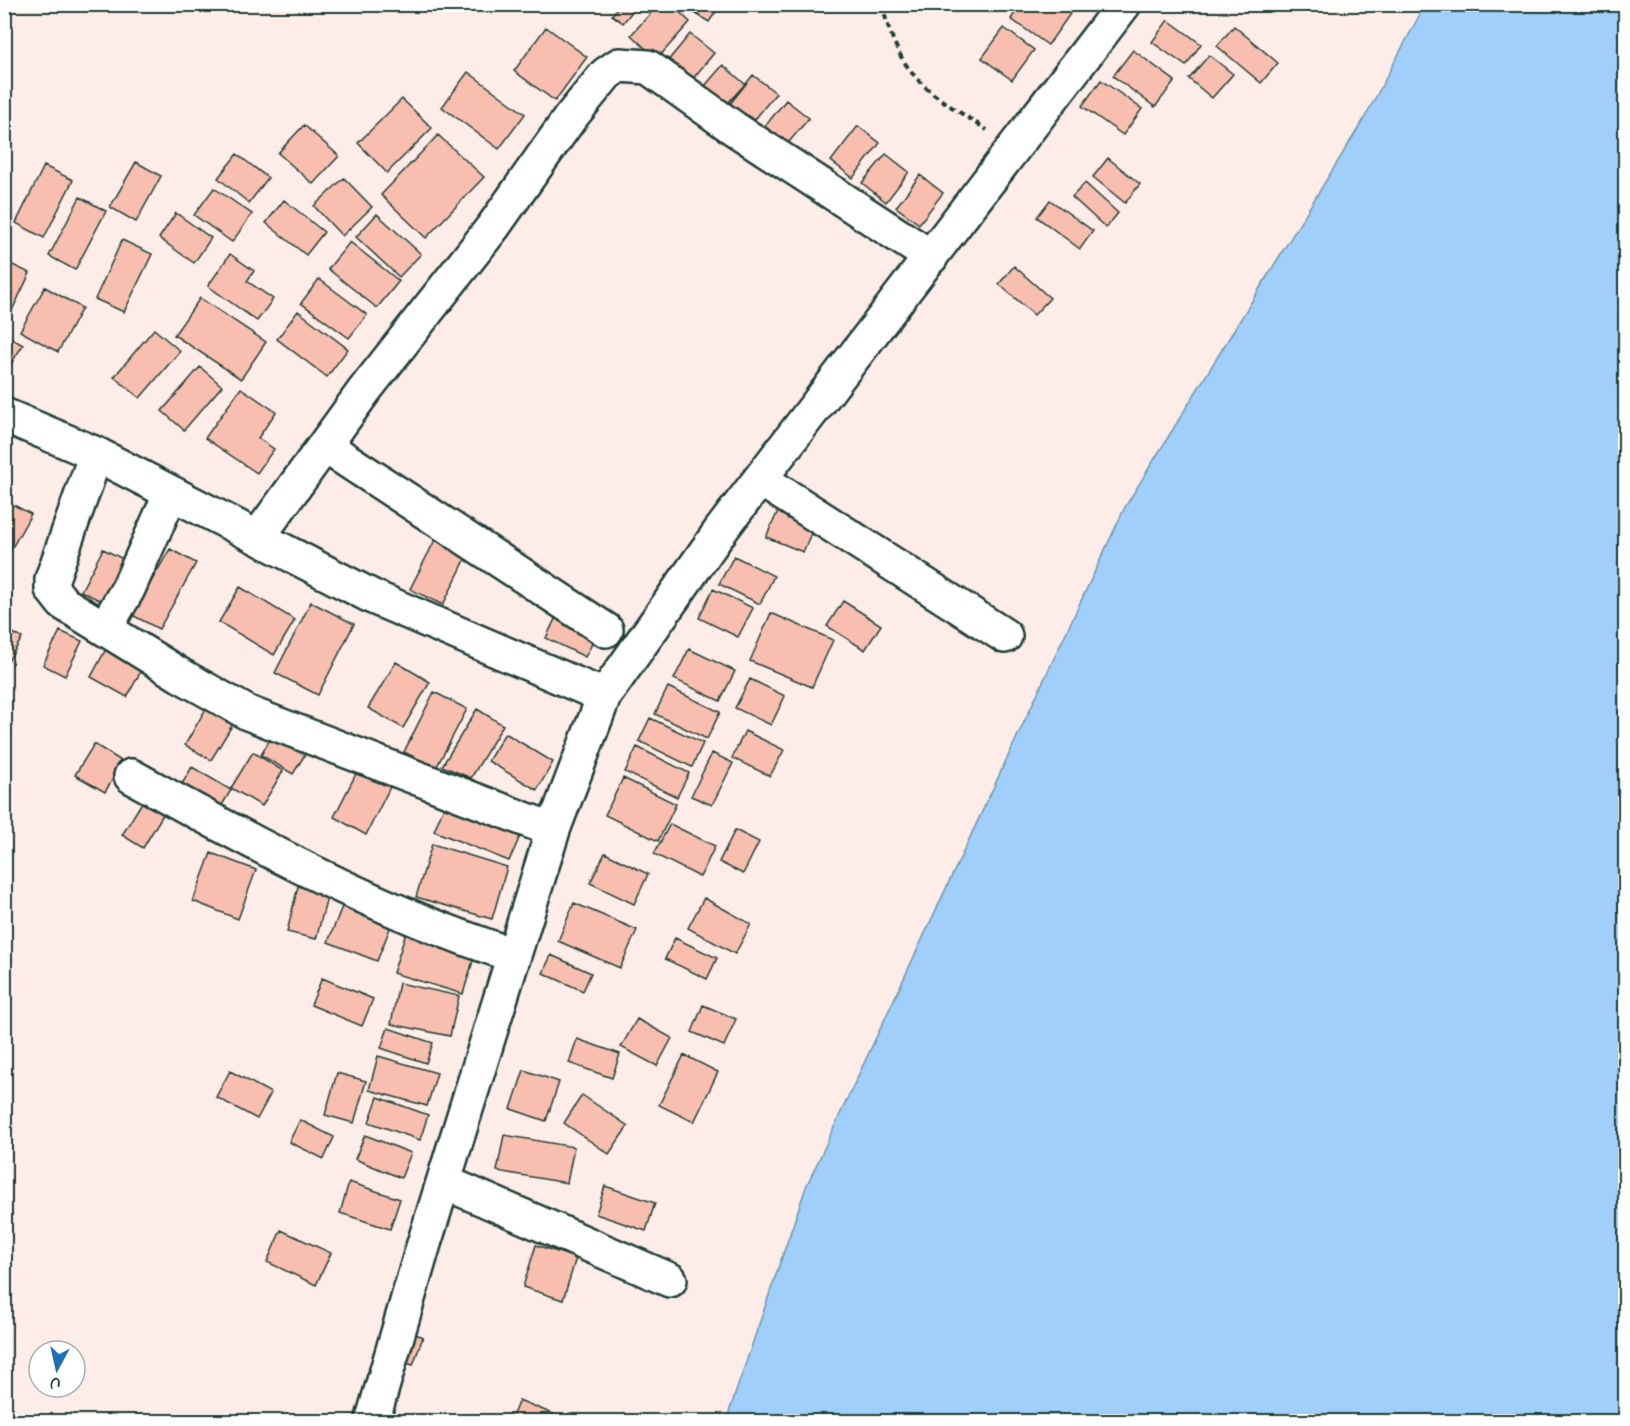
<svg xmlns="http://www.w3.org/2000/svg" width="1630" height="1426" font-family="Mynerve,sans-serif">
<rect width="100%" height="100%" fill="#fdece7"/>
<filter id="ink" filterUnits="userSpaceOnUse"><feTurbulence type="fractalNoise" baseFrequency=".0167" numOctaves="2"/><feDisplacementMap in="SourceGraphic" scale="12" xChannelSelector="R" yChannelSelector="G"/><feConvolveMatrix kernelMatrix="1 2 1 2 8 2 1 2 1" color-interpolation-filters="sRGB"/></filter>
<g filter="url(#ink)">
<path fill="#a1cffc" stroke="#6d95ac" stroke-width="1.5" d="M1425,5h200v1416h-899l80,-234 319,-680 239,-388z"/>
<path fill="#f8bfb0" stroke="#1f3d34" stroke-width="1.5" d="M620,4h18l-15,19 -11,-8z
M659,4h12l19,18 -33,37 -26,-24z
M680,4h41l-12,18z
M1021,4h36l13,10 -22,31 -37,-26z
M1168,20l33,24 -15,22 -34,-24z
M1234,26l44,37 -17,20 -44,-37z
M546,27l41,30 -32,44 -41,-30z
M1004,28l30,22 -22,30 -30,-22z
M690,34l24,19 -28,34 -24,-19z
M1133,50l42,31 -20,26 -42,-31z
M1209,55l24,19 -21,24 -23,-19z
M723,65l22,19 -26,29 -22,-18z
M468,72l57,42 -26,35 -57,-42z
M753,75l23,18 -24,30 -23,-18z
M1101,80l41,29 -19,26 -41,-29z
M402,99l30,29 -45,45 -29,-30z
M786,100l23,18 -25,30 -22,-18z
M304,125l35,31 -26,28 -35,-31z
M858,126l22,17 -27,35 -22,-17z
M438,135l46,42 -58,61 -45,-43z
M237,154l31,24 -19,25 -31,-25z
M886,154l23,18 -23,30 -24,-19z
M1108,158l32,26 -15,19 -32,-26z
M136,162l25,14 -25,46 -26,-15z
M44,166l29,14 -29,58 -28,-15z
M920,175l23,18 -24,31 -23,-17z
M344,178l28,29 -30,29 -28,-30z
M1085,183l33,30 -12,15 -34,-31z
M214,188l38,26 -20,28 -38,-27z
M80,197l26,14 -31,59 -26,-14z
M284,200l40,32 -18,23 -40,-32z
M1050,200l43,31 -13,18 -43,-32z
M176,213l35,25 -17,25 -35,-25z
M377,214l44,40 -22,23 -43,-40z
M122,240l30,14 -28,58 -29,-13z
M350,242l49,39 -22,27 -49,-39z
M230,254l24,17 -7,10 26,18 -16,22 -49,-35z
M4,261l26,12 -24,50 -2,-1z
M1014,266l36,32 -16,17 -35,-31z
M319,279l48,36 -18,23 -48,-35z
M45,287l37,21 -24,44 -38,-21z
M200,298l66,44 -25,37 -67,-44z
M298,311l50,38 -21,28 -50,-38z
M154,329l26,22 -40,47 -26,-21z
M4,334l19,11 -18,28h-1z
M200,367l22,19 -38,44 -22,-19z
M241,388l35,24 -18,26 16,11 -17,24 -52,-35z
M4,500l27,14 -27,48z
M779,509l36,15 -12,28 -37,-15z
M435,540l32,16 -24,49 -33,-16z
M103,549l30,15 -22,42 -30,-15z
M170,549l26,14 -37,66 -27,-14z
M734,556l40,20 -14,28 -41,-20z
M240,587l55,33 -21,35 -55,-33z
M713,589l40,19 -15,29 -39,-19z
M843,601l38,24 -16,25 -38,-24z
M311,602l43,22 -36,71 -43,-22z
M771,613l62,27 -21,47 -62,-26z
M557,615l40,19 -12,23 -39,-19z
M4,628l18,10 -18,30z
M60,631l22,10 -17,35 -22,-11z
M106,649l36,20 -15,28 -36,-20z
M689,649l46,22 -15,30 -46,-22z
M396,662l34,20 -27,46 -35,-20z
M750,679l35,17 -14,29 -36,-17z
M668,687l52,25 -13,27 -52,-25z
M434,692l33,17 -31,59 -32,-16z
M212,698l27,16 -28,46 -26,-15z
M477,709l26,16 -32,53 -29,-12z
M650,718l53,25 -11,24 -53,-26z
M276,729l33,19 -16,26 -32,-19z
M745,731l39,19 -14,26 -38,-18z
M505,733l48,29 -16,28 -49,-29z
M94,744l29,18 -18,30 -30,-17z
M637,747l52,26 -12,24 -52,-25z
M253,752l30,19 -21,35 -31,-18z
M712,753l21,10 -21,42 -21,-9z
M363,760l32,17 -29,58 -32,-18z
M192,767l39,23 -16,27 -39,-23z
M623,778l53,26 -18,37 -53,-26z
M449,794l76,31 -16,36 -75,-30z
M144,799l21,12 -22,37 -21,-13z
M670,824l45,22 -15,31 -46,-23z
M735,830l24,12 -16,32 -24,-12z
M432,844l75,23 -15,52 -76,-22z
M211,853l45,17 -18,49 -45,-18z
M605,853l43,21 -14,30 -44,-21z
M299,882l30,8 -13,49 -29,-7z
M704,898l47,26 -16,30 -47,-26z
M345,899l49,19 -17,43 -49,-19z
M574,903l63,27 -17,38 -62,-27z
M406,933l69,21 -12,40 -70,-21z
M675,938l42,20 -10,21 -42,-20z
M551,955l40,18 -8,18 -40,-18z
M322,978l51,21 -11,27 -51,-21z
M399,983l60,13 -9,40 -59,-12z
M703,1005l33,14 -12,27 -32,-14z
M637,1019l35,19 -15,28 -36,-19z
M388,1028l45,15 -7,20 -45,-15z
M577,1039l43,15 -8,24 -43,-15z
M684,1055l34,17 -24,50 -35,-17z
M378,1056l59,17 -10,33 -58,-16z
M524,1070l35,12 -13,39 -35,-12z
M230,1071l41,22 -14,26 -41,-22z
M337,1073l29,8 -12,42 -29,-8z
M582,1095l46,31 -19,28 -45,-31z
M378,1097l50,18 -8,25 -51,-18z
M300,1120l34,17 -10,22 -35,-17z
M365,1135l46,18 -10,25 -46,-19z
M504,1135l70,12 -7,36 -70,-12z
M349,1182l51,17 -10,30 -50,-16z
M605,1186l50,17 -9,28 -50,-17z
M281,1230l50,23 -15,32 -49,-23z
M536,1245l40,13 -13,42 -40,-13z
M405,1330l18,7 -10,28 -19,-6z
M519,1400l53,22h-62z"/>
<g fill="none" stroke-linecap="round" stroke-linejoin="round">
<g stroke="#1f3d34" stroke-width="38">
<path id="street" d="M4,415l92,39 277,143 231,99
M325,446l281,184
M96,454l-44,125v10l11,14 117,72 68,38 305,117
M760,479l245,157
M258,537l106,-146 129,-164 77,-109 36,-44 13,-9 29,2 87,62 196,128
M105,628l23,-39 43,-96
M131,776c125,69 246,135 382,179
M444,1182l226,98
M372,1422l51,-175 130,-417 51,-134 117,-166 403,-526"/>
</g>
<path stroke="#1f3d34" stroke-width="4" stroke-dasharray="6 4.5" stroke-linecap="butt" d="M882,4c18,75 45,87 105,126"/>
<use href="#street" stroke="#fff" stroke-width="33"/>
</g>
</g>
<rect width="1630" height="1426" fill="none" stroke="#fff" stroke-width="24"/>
<rect x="12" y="12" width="1606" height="1402" fill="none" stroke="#1f3d34" stroke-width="2" filter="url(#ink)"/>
<g transform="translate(57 1369) rotate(188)"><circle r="28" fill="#ffffff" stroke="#a5b1ae" stroke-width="1.5"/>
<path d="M0-4.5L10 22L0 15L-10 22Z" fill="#1f6fb2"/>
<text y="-9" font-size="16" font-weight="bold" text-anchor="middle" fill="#1f3d34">U</text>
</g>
</svg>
